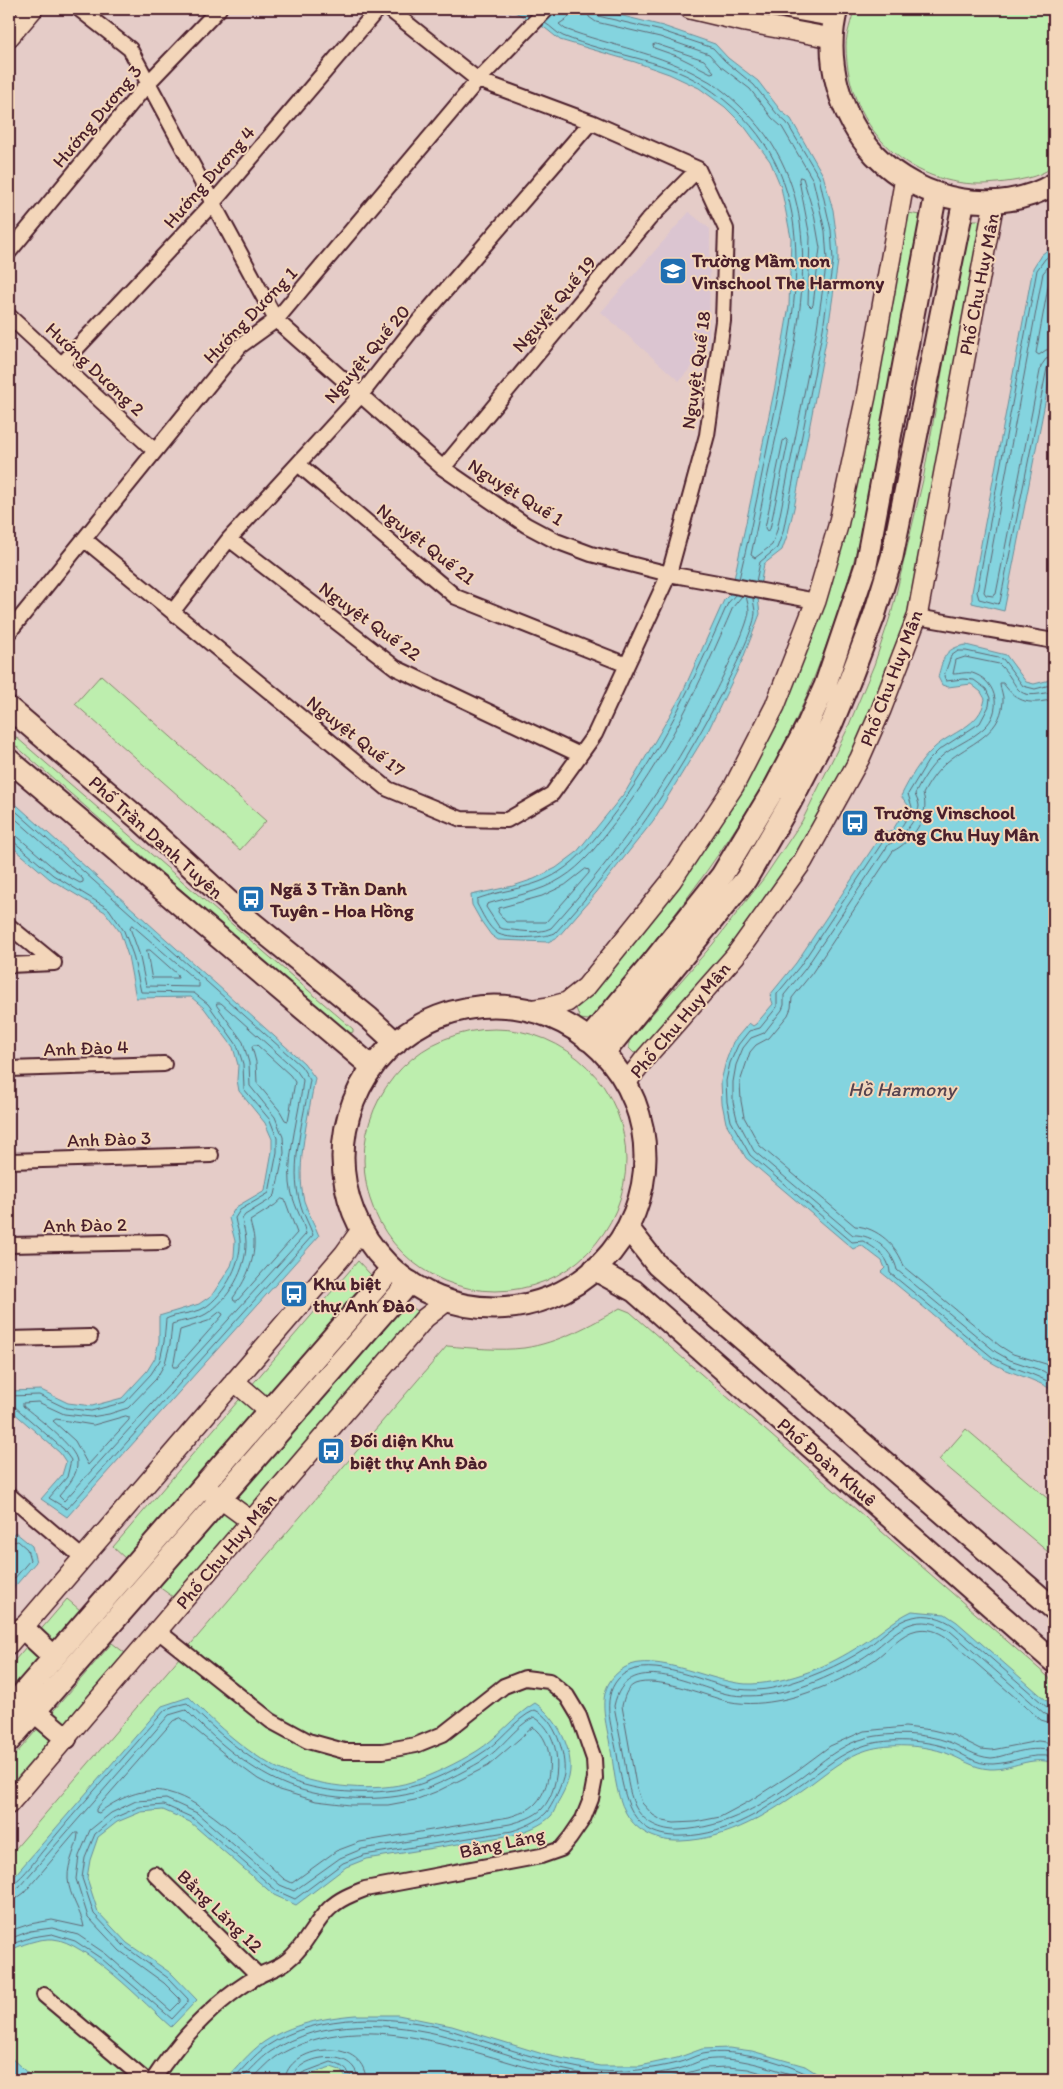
<svg xmlns="http://www.w3.org/2000/svg" width="1063" height="2089" font-family="Itim,sans-serif">
<rect width="100%" height="100%" fill="#e5ccc8"/>
<filter id="ink" filterUnits="userSpaceOnUse"><feTurbulence type="fractalNoise" baseFrequency=".02" numOctaves="2"/><feDisplacementMap in="SourceGraphic" scale="10" xChannelSelector="R" yChannelSelector="G"/><feConvolveMatrix kernelMatrix="1 2 1 2 8 2 1 2 1" color-interpolation-filters="sRGB"/></filter>
<g filter="url(#ink)">
<path fill="#dbc5d1" d="M689,212l21,17 -1,118 -30,34 -78,-69z"/>
<path fill="#bdeeae" stroke="#84866c" d="M854,9h200v157c-15,12 -38,15 -57,17 -85,10 -150,-54 -151,-137 0,-12 6,-26 8,-37z
M909,213l10,2 3,5c-19,104 -34,210 -61,313 -6,21 -10,43 -18,64 -20,61 -44,124 -76,180 -48,84 -114,169 -178,243l-9,-1 -4,-11 53,-59 158,-251 28,-67 16,-51 73,-358z
M973,220h5l4,4 -73,391 -55,139 -56,104 -72,95 -85,98 -7,2 -5,-5v-7l84,-97 51,-66 38,-57 44,-89 28,-67 18,-54 31,-131 45,-256z
M101,675l165,146 -26,29 -165,-146z
M9,731l344,298v3l-6,2 -338,-294z
M364 1160a131 131 0 1 1 262 0a131 131 0 1 1-262 0Z
M358,1261l13,14 -245,284 -13,-12z
M403,1301l16,11 -246,285 -14,-10z
M620,1308l10,4 424,370v398h-1045v-224l438,-510c25,2 53,5 77,2 34,-5 67,-23 96,-40z
M966,1429l88,75v53l-115,-97z
M67,1599l13,11 -71,83v-26z
M112,1643l13,10 -116,134v-25z"/>
<path fill="#84d4df" stroke="#6d8c97" d="M491,9h59l6,3 7,-3h14l30,3 56,14 52,18 13,14 30,23 23,30 10,8 32,56 10,35 5,37v14l-10,69 -34,178 -6,25 -6,17 -18,14 -6,34 2,16 -18,47 -33,68 -56,92 -57,72 -38,44 -10,5 -50,-2 -7,-5 -10,-14 -9,-16 -1,-10 42,-9 21,-7 22,-11 20,-15 50,-62 55,-95 43,-96 7,-7 44,-206 14,-81 2,-68 -10,-51 -11,-26 -26,-35 -19,-19 -26,-19 -30,-14 -34,-12 -75,-22 -15,-12 -32,-17 -18,1z
M1054,245v112l-50,254 -32,-8v-11l61,-324 8,-13z
M966,645l40,10 20,27 8,2 20,-5v712c-20,-13 -44,-17 -65,-30l-108,-89 4,-4 -3,-7 -21,-16 -8,4 -107,-91 -20,-35 -4,-20 -1,-22 5,-20 7,-19 16,-19 4,3 3,-2 17,-20 -3,-9 26,-32 88,-132 6,1 4,-4 14,-23 -7,-9c9,-18 18,-34 33,-48 18,-17 46,-21 51,-49l-4,-7 -10,-8 -23,3 -6,-2 -4,-8c5,-18 6,-29 28,-32z
M9,798l295,265 11,15c-6,36 -20,87 -11,123 4,12 11,24 15,35l-252,281 -26,-18 21,-24 4,-13 -6,-9 -48,-42 -3,-6v-14l32,-1 27,13 24,3 30,-8 25,-27 8,-13 4,-17v-25l40,-12 13,-9 19,-29 3,-10 1,-15 -6,-23 7,-11 29,-17 7,-39v-12l-7,-16 -26,-32 -2,-11 1,-15 -5,-18 -29,-39 -13,-11 -55,1 -8,-42 -8,-24 -15,-20 -55,-33 -41,-35z
M15,1532l17,14 4,16 -27,31v-53z
M912,1611l33,3 12,8 97,85v56c-24,-8 -42,7 -64,6 -17,-1 -28,-10 -44,-16 -21,-8 -57,-10 -79,-3 -23,7 -40,22 -59,36 -39,28 -78,53 -127,55 -22,1 -44,-8 -55,-28 -11,-19 -12,-47 -16,-68 -5,-29 -16,-58 14,-77 31,-19 93,18 128,16 39,-2 77,-18 109,-39 18,-11 32,-25 51,-34z
M189,1697c26,27 64,62 99,76 33,14 89,20 123,9 22,-7 46,-19 66,-31 21,-13 36,-35 58,-48 22,14 40,48 34,74 -2,9 -7,18 -11,25 -2,4 -4,11 -7,14 -10,10 -25,15 -38,19l-147,24 -20,8 -50,38 -22,-10 -84,-73 -27,-12 -22,2 -24,10 -19,15 -8,23 -3,18 11,34 29,31 45,31 25,26 -26,27c-25,-22 -86,-86 -118,-88 -13,-1 -33,6 -44,12v-69l153,-176z
M355,2015h43l54,11 94,29 54,11h40l37,-8 25,-9 27,-1 23,3 53,15 22,14h-479l-8,-10 -9,-3 -13,4 -16,9h-77c12,-12 24,-28 39,-38 27,-18 59,-24 91,-27z
M9,2056l26,24h-26z"/>
<g fill="none" stroke-linecap="round" stroke-linejoin="round">
<path stroke="#616773" stroke-width="1" d="M571,9l-3,9 -9,6 6,5c46,17 95,24 138,49 16,8 29,20 42,33 83,81 58,198 37,299 -11,49 -21,97 -31,145l4,3 17,-13 5,-15 40,-202 10,-68 -2,-29 -12,-51 -31,-53 -10,-9 -22,-29 -30,-23 -11,-12 -49,-17 -64,-15 -7,-5 -1,-8
M594,9l1,4 3,3 64,15 51,17 12,13 29,24 23,29 10,9 32,54 12,53 2,30 -10,69 -40,203 -6,16 -17,14 -4,20
M545,23c7,4 11,10 18,13 46,19 97,22 139,48 127,81 97,212 71,336 -11,53 -21,106 -34,159
M656,44l48,16 10,12 -3,1 -34,-17 -23,-8 -1,-3z
M800,177l3,1 11,36 6,34 -7,57 -2,2 -3,-3 2,-67 -11,-57z
M1054,252l-9,7 -8,11 -60,322 2,7 19,5 2,-2 47,-234 3,-4 4,-1
M1054,260l-11,13 -59,319 2,3 7,1 3,-2 45,-228 5,-7 8,-2
M1054,269l-4,7 -14,77 3,2 7,-5 8,-1
M786,439l2,3 -18,87 -3,2 -2,-3 18,-87z
M736,594l-8,9c-34,77 -69,154 -121,220 -14,18 -28,36 -48,49 -26,17 -55,17 -82,27v5c5,9 11,23 20,29 9,7 47,5 58,0 67,-73 123,-154 168,-243 9,-17 31,-60 32,-77 0,-5 -2,-11 -2,-15
M742,596l-9,11c-33,77 -68,153 -121,219 -15,20 -29,39 -50,52 -23,15 -50,18 -75,26l-1,3 13,20 4,2c14,1 34,6 48,-1 67,-75 118,-146 164,-236 8,-16 33,-65 34,-81 0,-4 -2,-10 -3,-15
M1054,684l-19,5 -12,-3 -20,-27 -37,-8h-8l-7,5 -7,20 2,5 17,-2 11,1 12,9 4,9 -1,8 -9,17 -41,27 -11,11 -20,33 4,13c-6,12 -12,28 -26,30l-86,129 -23,28v13l-17,21 -11,3 -11,14 -8,18 -4,18 1,21 4,19 19,34 102,87 11,-1c13,8 26,15 27,32l102,84c20,12 43,16 62,28
M1054,691c-44,11 -31,-4 -55,-27l-34,-7 -9,3 -3,14c7,0 15,-3 22,0 23,9 27,38 9,54 -13,12 -29,17 -42,28 -12,11 -20,24 -27,38 1,4 4,8 4,12 -1,13 -19,34 -30,38l-84,125 -21,26v10l-2,5 -18,23 -13,5 -8,10 -7,17 -3,17v20l4,17 17,32 99,84c20,-1 40,16 44,35l99,82 14,8 33,11 11,7
M1054,699c-24,6 -36,5 -51,-16h-3c0,6 4,12 3,19 -3,34 -34,41 -56,60 -10,9 -18,20 -24,32 8,21 -11,48 -30,57l-81,122 -20,25 -1,10 -3,7 -19,23 -13,7 -6,7 -10,30 1,19 3,16 16,29 95,80c22,1 43,20 49,41l96,79 13,8 33,10 8,5
M9,805l292,261 9,14c-6,36 -21,87 -10,123 3,11 9,21 13,32l-246,274 -18,-11 18,-21 4,-17 -8,-11 -49,-43 -5,-1
M9,813l74,66v3l-3,1 -24,-13 -38,-33 -9,-3
M9,840l5,2 39,33 56,34 15,22 9,24 8,37 53,1 14,11 29,41 6,19 1,25 26,31 7,18v14l-8,41 -29,17 -5,8c1,8 5,15 5,23 2,23 -19,60 -40,69 -11,4 -24,4 -34,9l-2,23 -4,18 -9,14 -26,28 -34,9 -25,-3 -27,-13 -30,1
M586,869l3,1v3l-43,49h-40l-8,-10 1,-4 43,-12 23,-11z
M132,925l67,58v4l-53,-1 -7,-33 -9,-25z
M147,950h3l27,24 1,4h-26z
M217,1003h4l75,67 7,10c-3,32 -16,72 -13,103 2,21 12,33 16,51l-242,267 -5,-5c8,-10 19,-20 18,-34 0,-15 -42,-46 -54,-56v-3l15,-1 26,12 27,3 18,-3 19,-6 28,-29 9,-16 5,-19 2,-20c11,-4 24,-4 34,-10 23,-14 41,-46 40,-72 0,-8 -3,-16 -4,-23l3,-4 26,-16 4,-4 9,-42 -1,-16 -8,-20 -25,-31 -1,-23 -6,-21 -26,-36z
M254,1045h3l33,30 5,7 -7,39 -3,-1 -5,-9 -23,-28 -1,-21 -4,-15z
M282,1199l3,1 12,33 -60,68h-3l-1,-3c12,-17 22,-36 21,-58 0,-6 -3,-13 -4,-19l25,-16z
M220,1312l3,2 -1,2 -45,51h-4l7,-37 28,-9z
M126,1416l3,1v3l-41,45 -13,-24 -22,-20 3,-2 37,6z
M9,1543l9,-2 9,8 3,11 -21,25
M1054,1711l-5,-2 -95,-83c-11,-8 -27,-13 -41,-9 -19,4 -33,22 -48,32 -26,17 -58,30 -88,38 -15,4 -34,4 -49,0 -28,-6 -86,-35 -110,-8 -18,21 -5,51 -1,75 7,42 12,85 66,82 46,-1 85,-28 122,-54 19,-14 37,-30 61,-37 23,-7 60,-5 82,3 15,5 27,17 45,16 22,-1 36,-12 61,-7
M1054,1717l-9,-3 -95,-83c-10,-7 -23,-11 -36,-8 -16,4 -30,20 -44,30 -22,16 -70,38 -97,41 -15,2 -31,3 -46,0 -36,-8 -101,-46 -113,12 3,17 7,35 10,52 3,16 4,33 11,48 8,16 26,25 44,24 48,-2 85,-26 123,-53 20,-15 39,-33 64,-39 26,-6 58,-5 83,4 14,5 26,15 42,16 7,0 15,-4 22,-5 14,-4 27,-5 41,-2
M181,1718l51,42 26,19 21,11 37,11 34,4h38l27,-5 23,-9 50,-25 45,-39c23,14 20,58 3,76 -7,8 -18,11 -27,14l-149,25 -24,9 -44,32 -8,-4c-31,-28 -76,-77 -117,-87 -22,-6 -51,7 -68,21l-3,-1v-3l77,-88z
M1054,1724l-13,-4 -95,-83c-9,-6 -18,-9 -29,-7 -16,3 -30,21 -43,30 -27,18 -67,36 -98,41 -16,3 -37,4 -53,-1 -22,-6 -66,-24 -88,-16 -9,4 -11,14 -13,22l14,79 6,18 11,12 10,6 11,2 21,-1 25,-5 28,-15 47,-30 35,-26 34,-15 41,-4 27,3 21,5 28,14 11,1 46,-9 16,2
M9,1885c9,-1 26,-24 32,-32 40,-49 83,-95 124,-143l9,-4 13,-3c29,28 60,56 96,74 34,17 91,19 127,10 19,-4 53,-21 69,-32 21,-12 34,-35 56,-45 20,9 31,43 29,64 -1,8 -12,33 -18,39 -9,9 -22,14 -34,18l-148,24 -21,8 -48,36 -18,-8 -84,-73 -29,-13 -25,2 -25,11 -19,16 -10,24 -3,20 12,36 30,32 44,32 20,21v3l-16,17 -70,-60 -27,-18 -23,-7 -20,3 -23,8
M9,1891l10,-4 150,-172 17,-5c27,28 61,58 96,73 35,16 94,20 131,10 22,-6 50,-21 69,-32 20,-12 32,-34 52,-44 29,16 29,69 8,92 -8,8 -21,12 -32,15l-148,25 -22,9 -46,33 -14,-6 -83,-72 -31,-14 -30,2 -25,12 -21,17 -11,26 -3,23 12,38 32,34 44,32 16,16v3l-9,9 -65,-57 -28,-19 -26,-7 -22,3 -21,8
M9,1899l8,-1 7,-5 51,-60h3c0,13 -11,29 -10,46 1,17 14,34 16,48l-32,-7 -22,4 -21,7
M232,2080c11,-11 22,-25 35,-34 51,-34 129,-32 186,-15 48,15 96,34 146,40 26,2 53,-2 78,-8 9,-2 17,-7 25,-9 34,-7 88,9 116,26
M240,2080c10,-9 20,-21 30,-28 51,-35 124,-30 180,-15 41,11 79,26 120,34 10,2 20,5 30,6 27,1 53,-2 79,-8 8,-2 17,-7 25,-9 33,-5 66,8 96,17l6,3
M251,2080c8,-7 16,-17 25,-23 91,-58 207,4 301,23
M285,2080c1,-34 79,-46 81,0
M292,2080c2,-25 64,-35 66,0
M299,2080l3,-7 29,-11c10,3 19,8 21,18
M661,2080l44,-12 23,-1 20,2 38,11"/>
<g stroke="#4a1f2b" stroke-width="18">
<path id="street" d="M79,9l51,40 146,271 167,148 83,57 30,16 35,13 78,20 147,27
M9,252l140,-170 70,-73
M9,316l146,135
M62,364l150,-160 166,-195
M298,464l158,133 171,68
M443,468l206,-249 49,-50
M84,539l304,250 73,30 46,1 45,-26 43,-60 74,-160 38,-139 16,-114 3,-92 -28,-60 -107,-47 -113,-42 -89,-71
M229,539l167,129 184,87
M173,611l56,-72 131,-143 59,-75 172,-199
M917,617l137,24
M9,632l231,-286 36,-26 202,-240 69,-71
M9,926l45,37
M9,965l45,-2
M9,1069l155,-5
M9,1161l202,-6
M9,1245l154,-3
M9,1339l81,-2
M9,1495l75,64
M155,1874l104,102
M44,1995l101,85
M153,2080c27,-41 62,-79 105,-104 11,-6 21,-8 30,-16 18,-14 25,-36 41,-51 10,-10 23,-15 36,-20l176,-33 20,-7 9,-11 13,-19 8,-20 4,-21 -1,-19 -15,-43 -12,-20 -18,-15 -24,-3 -21,8 -61,48 -27,11 -33,6h-39l-36,-10 -37,-20 -113,-90"/>
</g>
<g stroke="#4a1f2b" stroke-width="22">
<path id="secondary" d="M690,9l55,13 87,16
M790,9l45,8
M9,37l24,-28
M529,1010l20,-3 18,-5 19,-15 86,-107 62,-94 41,-80 41,-105 22,-75 28,-130 39,-218
M626,1083l20,-26 89,-101 68,-95 57,-103 21,-48 36,-93 77,-415
M234,1381l35,30
M210,1491l41,30
M9,1644l335,-390 17,-24
M9,1804l416,-486 22,-17"/>
</g>
<g stroke="#4a1f2b" stroke-width="25">
<path id="primary" d="M837,9c-14,50 3,108 38,146 45,47 123,62 179,29
M9,708l130,111 111,102 119,97 27,25
M9,760l363,307
M343 1157a151 151 0 1 1 302 0a151 151 0 1 1-302 0Z
M588,1040l64,-77 70,-88 53,-88 33,-63 17,-38 41,-121 70,-372
M604,1053l142,-174 44,-76 42,-80 17,-41 25,-66 18,-59 72,-357
M628,1228l29,37 397,344
M594,1269l40,22 420,371
M23,1628l31,29
M9,1709l383,-440
M34,1711l32,27
M9,1741l401,-459"/>
</g>
<use href="#street" stroke="#f3d6ba" stroke-width="14"/>
<use href="#secondary" stroke="#f3d6ba" stroke-width="19"/>
<use href="#primary" stroke="#f3d6ba" stroke-width="21"/>
</g>
</g>
<defs>
<g id="school-square" transform="scale(1.4375)"><rect x="-9" y="-9" width="18" height="18" rx="4" fill="#1f6fb2" stroke="#f3d6ba"/><path d="M0-5L7-2L0 1L-7-2ZM-4 1L0 2.5L4 1V4Q0 6-4 4Z" fill="#fff"/></g>
<g id="bus-square" transform="scale(1.4375)"><rect x="-9" y="-9" width="18" height="18" rx="4" fill="#1f6fb2" stroke="#f3d6ba"/><path d="M-5-6H5V4H4V6H2V4H-2V6H-4V4H-5ZM-3.5-4V0h7V-4ZM-3.5 1.2v1.5H-2V1.2ZM2 1.2v1.5H3.5V1.2Z" fill="#fff"/></g>
</defs>
<g fill-rule="evenodd">
<use href="#school-square" x="673" y="271"/>
<use href="#bus-square" x="855" y="823"/>
<use href="#bus-square" x="251" y="899"/>
<use href="#bus-square" x="294" y="1294"/>
<use href="#bus-square" x="331" y="1451"/>
</g>
<g text-anchor="middle" dominant-baseline="central" stroke-width="4" stroke-linejoin="round" paint-order="stroke">
<g font-size="19" fill="#4a1f2b" stroke="#f3d6ba">
<text transform="translate(97 116) rotate(-50)">Hướng Dương 3</text>
<text transform="translate(209 177) rotate(-49)">Hướng Dương 4</text>
<text transform="translate(979 284) rotate(-79)">Phố Chu Huy Mân</text>
<text transform="translate(554 304) rotate(-50)">Nguyệt Quế 19</text>
<text transform="translate(250 315) rotate(-46)">Hướng Dương 1</text>
<text transform="translate(367 354) rotate(-50)">Nguyệt Quế 20</text>
<text transform="translate(95 369) rotate(43)">Hướng Dương 2</text>
<text transform="translate(696 370) rotate(-82)">Nguyệt Quế 18</text>
<text transform="translate(516 492) rotate(32)">Nguyệt Quế 1</text>
<text transform="translate(426 544) rotate(38)">Nguyệt Quế 21</text>
<text transform="translate(370 621) rotate(36)">Nguyệt Quế 22</text>
<text transform="translate(891 678) rotate(-69)">Phố Chu Huy Mân</text>
<text transform="translate(356 736) rotate(38)">Nguyệt Quế 17</text>
<text transform="translate(156 837) rotate(42)">Phố Trần Danh Tuyên</text>
<text transform="translate(680 1020) rotate(-50)">Phố Chu Huy Mân</text>
<text transform="translate(86 1048) rotate(-2)">Anh Đào 4</text>
<text transform="translate(109 1139) rotate(-2)">Anh Đào 3</text>
<text transform="translate(85 1225) rotate(-1)">Anh Đào 2</text>
<text transform="translate(827 1462) rotate(41)">Phố Đoàn Khuê</text>
<text transform="translate(226 1551) rotate(-50)">Phố Chu Huy Mân</text>
<text transform="translate(502 1843) rotate(-12)">Bằng Lăng</text>
<text transform="translate(220 1911) rotate(44)">Bằng Lăng 12</text>
</g>
<g font-size="19" font-weight="bold" fill="#4a1f2b" stroke="#f3d6ba" text-anchor="start">
<text x="692" y="260">Trường Mầm non<tspan x="692" dy="22">Vinschool The Harmony</tspan></text>
<text x="874" y="812">Trường Vinschool<tspan x="874" dy="22">đường Chu Huy Mân</tspan></text>
<text x="270" y="888">Ngã 3 Trần Danh<tspan x="270" dy="22">Tuyên - Hoa Hồng</tspan></text>
<text x="313" y="1283">Khu biệt<tspan x="313" dy="22">thự Anh Đào</tspan></text>
<text x="350" y="1440">Đối diện Khu<tspan x="350" dy="22">biệt thự Anh Đào</tspan></text>
</g>
<g font-size="20" font-style="italic" fill="#56434f" stroke="#f3d6ba">
<text x="902" y="1089">Hồ Harmony</text>
</g>
</g>
<rect width="1063" height="2089" fill="none" stroke="#f3d6ba" stroke-width="30"/>
<rect x="15" y="15" width="1033" height="2059" fill="none" stroke="#4a1f2b" stroke-width="2" filter="url(#ink)"/>
</svg>
